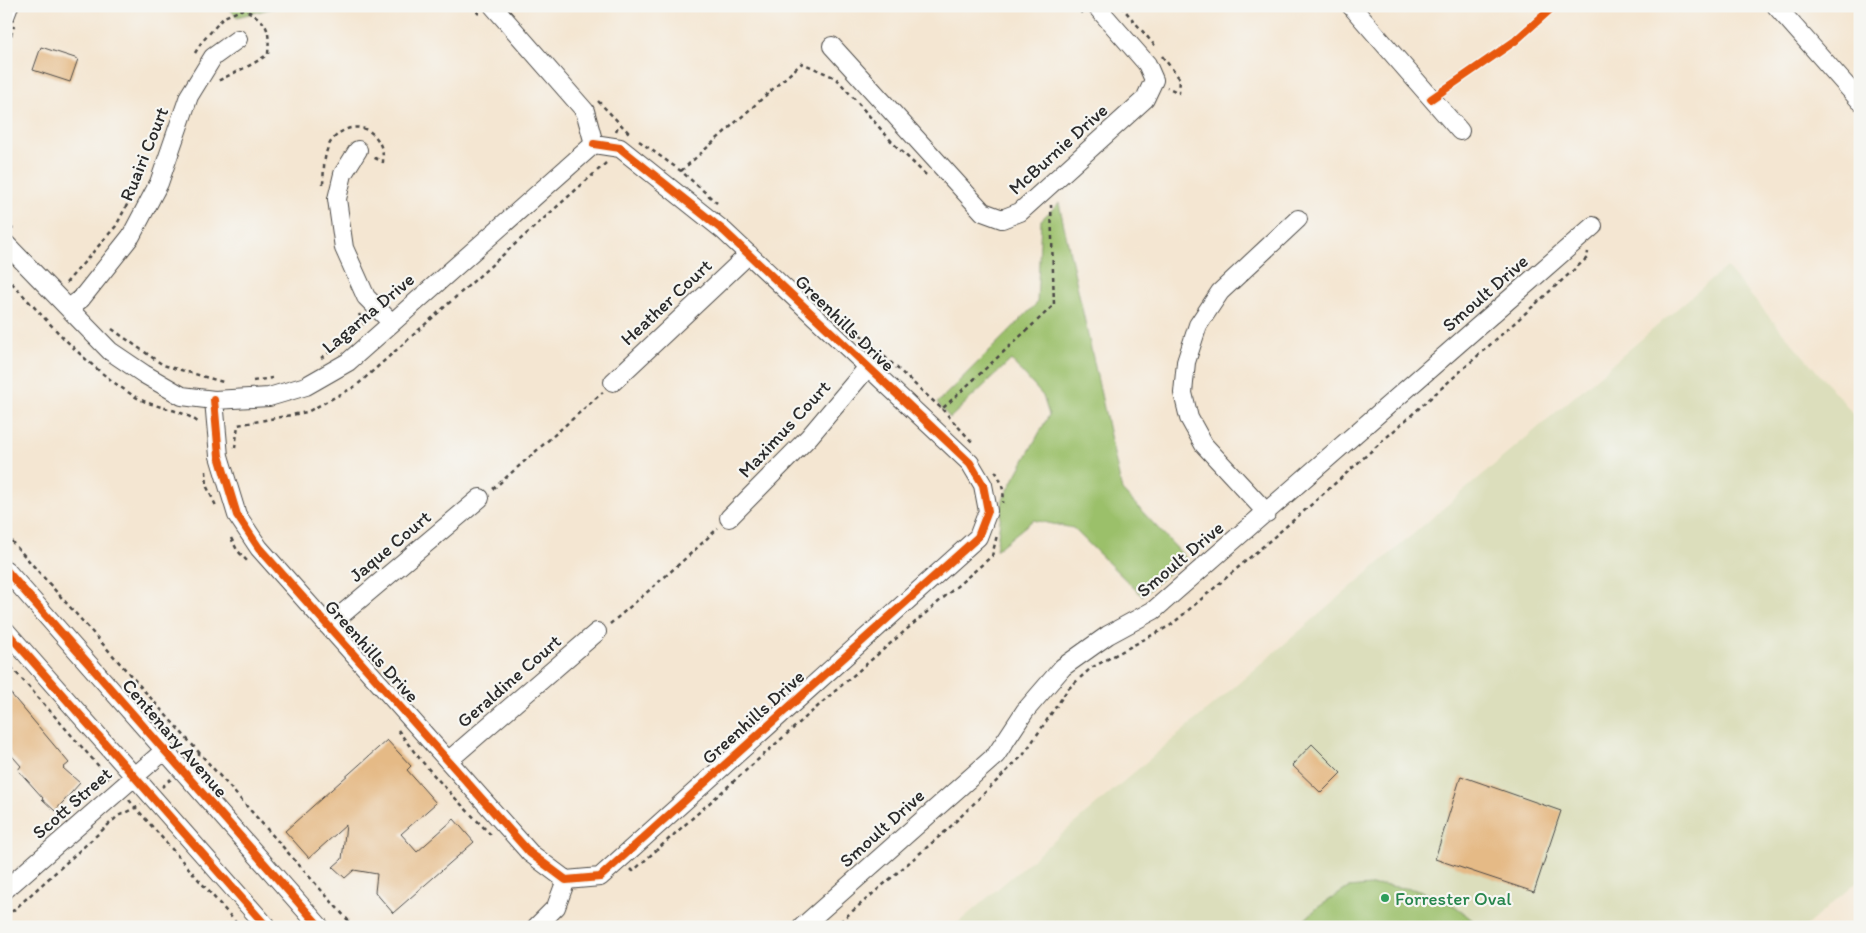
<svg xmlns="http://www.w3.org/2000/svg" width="1866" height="933" font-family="Itim,sans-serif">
<rect width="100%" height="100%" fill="#f6f6f2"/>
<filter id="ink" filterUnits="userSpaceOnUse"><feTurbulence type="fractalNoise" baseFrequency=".02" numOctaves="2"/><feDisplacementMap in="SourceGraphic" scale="10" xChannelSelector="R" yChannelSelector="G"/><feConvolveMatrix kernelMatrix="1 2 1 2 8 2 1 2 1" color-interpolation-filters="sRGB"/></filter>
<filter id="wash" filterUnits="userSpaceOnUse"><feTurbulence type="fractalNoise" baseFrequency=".0096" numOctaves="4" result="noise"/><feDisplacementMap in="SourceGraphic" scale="20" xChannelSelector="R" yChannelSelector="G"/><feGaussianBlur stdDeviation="1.12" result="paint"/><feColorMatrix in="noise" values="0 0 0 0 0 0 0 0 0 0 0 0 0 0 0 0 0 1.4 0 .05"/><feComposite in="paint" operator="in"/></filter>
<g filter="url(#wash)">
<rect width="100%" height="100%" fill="#f4e6d2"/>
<path fill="#dcdebc" d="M1726,267l134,154v458l-55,48h-852z"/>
<path fill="#9bc06b" stroke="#63764b" d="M227,6h54l-44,11z
M1059,203l63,287 64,68 -44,38 -69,-68 -40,-8 -37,30 7,-51 46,-84 -6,-19 -32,-36 -61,58 -13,-15 100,-100 4,-83z
M1382,885l37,5 36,16 26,21h-184l20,-19 31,-20z"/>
<g id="blocks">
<path fill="#e5ba86" d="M41,47l37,12 -8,23 -37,-12z
M6,688l63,75 -6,5 17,15 -25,28 -13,-12 1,-1 -25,-28 3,-4 -15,-17z
M387,740l24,26 -4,4 29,33 -35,31 16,18 37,-33 20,23 -81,71 -18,-21 2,-18 -23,-4 -9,8 -12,-11 9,-8 4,-34 -37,33 -24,-27z
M1312,744l29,29 -20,20 -29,-28z
M1461,776l100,35 -27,81 -99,-33z"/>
</g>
</g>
<g filter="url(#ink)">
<use href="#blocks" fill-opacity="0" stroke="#494744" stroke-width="1"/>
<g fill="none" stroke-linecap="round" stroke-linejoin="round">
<g stroke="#494744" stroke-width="20">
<path id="minor" d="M1351,6l109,125
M1776,6l84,95
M6,14l3,-8
M832,46l151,166 19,7 18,-7 125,-113 9,-19 -7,-16 -51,-58
M358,150l-15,24 -6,25 7,49 22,49 26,26
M6,244l104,107 34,23 38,22 32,4 55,-3 37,-11 42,-24 246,-218 -9,-33 -92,-105
M69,308l12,-9 50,-63 28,-53 30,-87 24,-39 25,-18
M613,382l136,-128
M214,400l5,56 18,59 22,33 271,305 36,27 34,-3 378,-340 10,-26 -5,-26 -13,-22 -246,-232 -104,-83 -26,-4
M1267,513l-63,-68 -15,-27 -6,-25 3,-31 12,-37 22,-33 78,-73
M729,518l80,-81 59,-70
M6,570l314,357
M328,626l152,-128
M6,631l261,296
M448,761l149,-129
M6,889l159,-139
M536,927l20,-20 10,-27
M802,927l194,-172 29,-44 38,-44 45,-32 46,-25 439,-384"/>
</g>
<path stroke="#494744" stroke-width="2.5" stroke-dasharray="4 4" stroke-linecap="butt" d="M471,6l8,8
M1075,6l7,7
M1121,6l35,41
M1331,6l5,6
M6,51l8,-25
M195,53l6,-10 23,-26 20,-8c24,13 26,19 24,45 -16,12 -34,18 -52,28
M1162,56l18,23 -1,14 -12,-6
M598,101l31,32
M616,131l3,-7
M639,141l42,30 36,32
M681,171l121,-108 34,15 57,65 33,32
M323,184c1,-13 0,-34 10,-45 21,-24 52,-8 50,23l-12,-6
M6,223l7,6
M6,277c40,42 78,88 128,119 20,13 49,12 66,28
M66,283l50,-57 30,-58
M831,308l111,101 112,-104 -3,-100
M359,314l6,12
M112,329l51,36 60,17
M321,358l30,-21
M253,381l19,-3
M942,409l31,34
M235,448l3,-23 69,-13 49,-26 250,-223
M206,471l1,16 10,21
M995,471c6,8 10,21 8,32
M493,489l110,-97
M6,535l348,392
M231,538l6,12 11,12
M610,624c37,-32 73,-62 108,-96
M6,661l104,118
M398,730c27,39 61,72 94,106
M192,760l8,-7
M101,784l3,-11
M162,787l9,-8
M129,800l111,127
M631,869l2,2 201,-179 158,-136 5,-21
M6,917l112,-101 23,-11
M6,919l7,8
M834,927l113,-97 77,-76 44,-65 23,-21 80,-43 132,-113 284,-254 1,-6"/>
<use href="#minor" stroke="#fff" stroke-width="18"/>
<g stroke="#f6f6f2" stroke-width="11">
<path id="cycleway" d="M1431,99l84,-58 39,-35
M214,400l5,56 18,59 22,33 271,305 36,27 34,-3 378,-340 10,-26 -5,-26 -13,-22 -246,-232 -104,-83 -26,-4
M6,570l314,357
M6,631l261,296"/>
</g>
<use href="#cycleway" stroke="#e8590c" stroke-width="8"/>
</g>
</g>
<circle fill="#2e9e5b" stroke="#f6f6f2" stroke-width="2" cx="1385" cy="898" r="5"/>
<g text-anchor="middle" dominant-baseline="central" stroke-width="4.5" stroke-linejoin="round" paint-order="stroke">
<g font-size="19" fill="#2b2b2b" stroke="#f6f6f2">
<text transform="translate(1058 149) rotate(-42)">McBurnie Drive</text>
<text transform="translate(144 154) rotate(-68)">Ruairi Court</text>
<text transform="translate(1485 293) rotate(-41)">Smoult Drive</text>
<text transform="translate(666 302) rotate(-43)">Heather Court</text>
<text transform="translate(368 313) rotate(-40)">Lagarna Drive</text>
<text transform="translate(845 323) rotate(44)">Greenhills Drive</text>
<text transform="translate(784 429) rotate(-47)">Maximus Court</text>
<text transform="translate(390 546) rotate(-40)">Jaque Court</text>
<text transform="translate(1180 559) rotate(-40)">Smoult Drive</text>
<text transform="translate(372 651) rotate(48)">Greenhills Drive</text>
<text transform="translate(509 681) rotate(-41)">Geraldine Court</text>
<text transform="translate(753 717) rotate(-42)">Greenhills Drive</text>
<text transform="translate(175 738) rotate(49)">Centenary Avenue</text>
<text transform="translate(72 803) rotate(-41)">Scott Street</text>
<text transform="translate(882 828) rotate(-42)">Smoult Drive</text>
</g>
<g font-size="19" fill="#27864d" stroke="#f6f6f2" text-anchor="start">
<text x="1395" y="898">Forrester Oval</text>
</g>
</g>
<rect width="1866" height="933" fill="none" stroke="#f6f6f2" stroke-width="25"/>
</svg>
